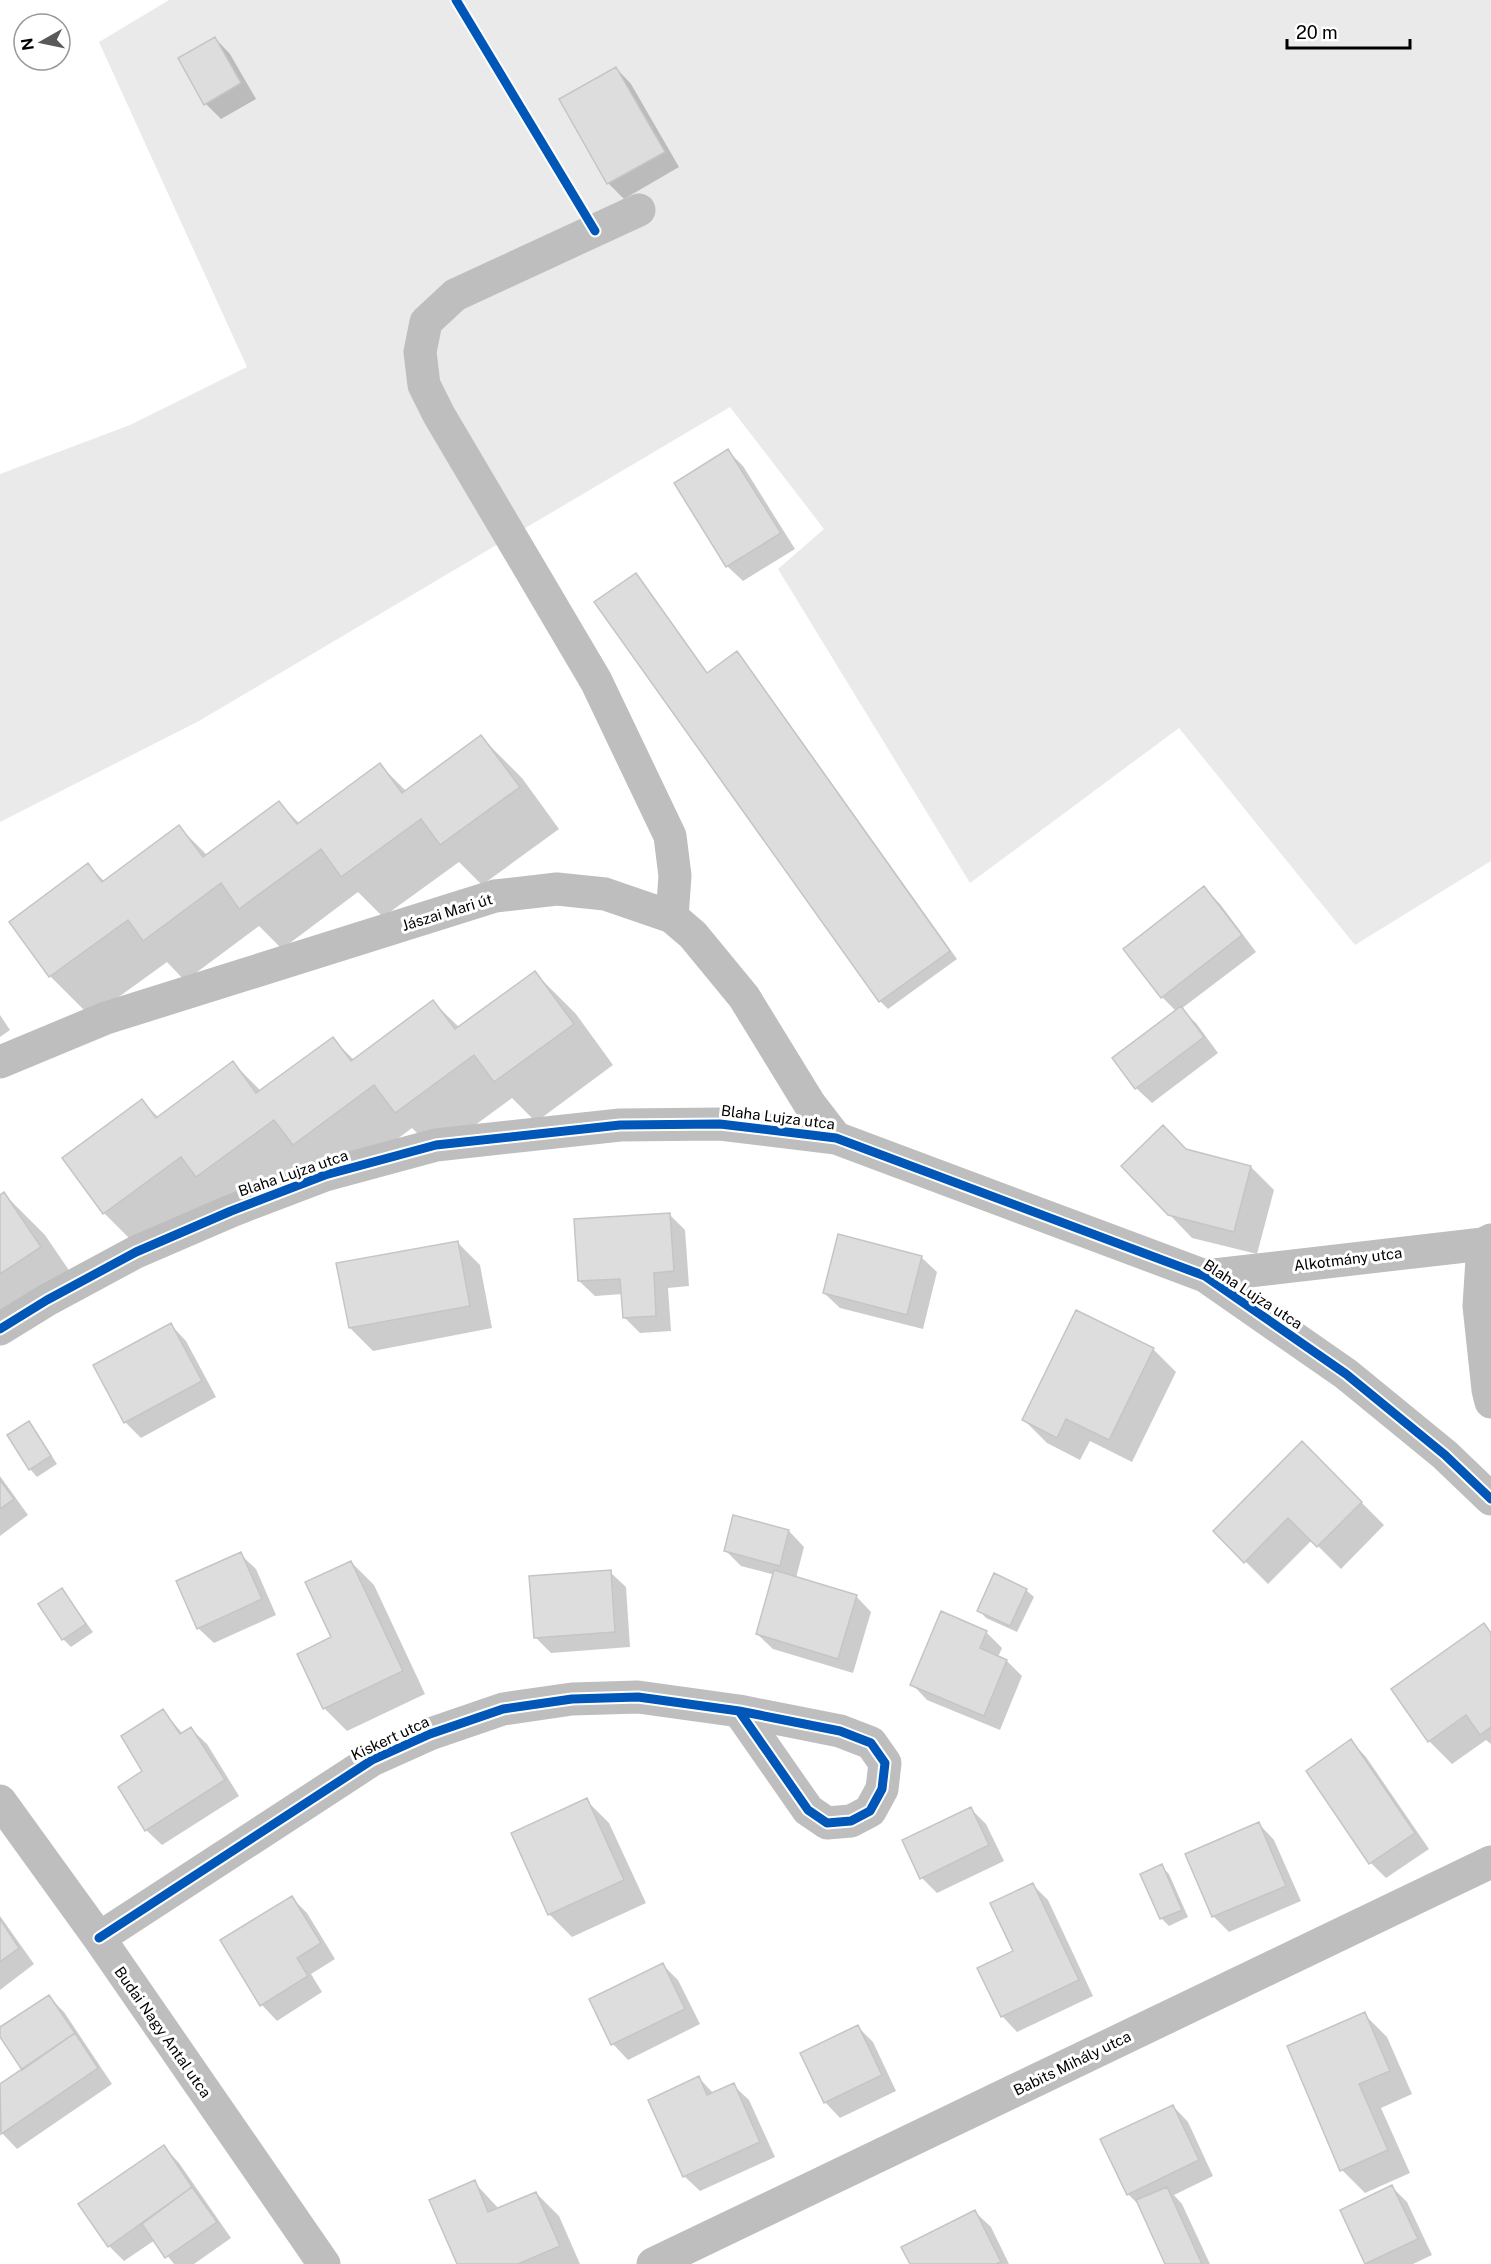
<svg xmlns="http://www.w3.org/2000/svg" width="1491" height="2264" font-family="'Public Sans',sans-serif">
<rect width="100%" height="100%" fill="#fff"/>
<path fill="#eaeaea" d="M169,0h1322v861l-136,84 -176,-217 -209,155 -192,-314 46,-40 -94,-122 -531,314 -199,101v-348l130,-49 117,-58 -148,-325z"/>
<path fill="#0003" d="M215,38l15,16 26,45 -35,20 -15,-15z
M616,68l15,16 48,83 -55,32 -16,-16 -47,-83z
M728,451l15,15 52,83 -52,32 -16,-15z
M635,575l8,7 65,92 29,-21 7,7 213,299 -69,50 -8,-8 -284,-398z
M481,737l41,41 37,51 -77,56 -23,-23 -76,55 -25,-25 -76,57 -23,-23 -74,55 -18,-19 -76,55 -41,-41 -39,-54 77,-57 17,17 74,-55 28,28 72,-52 21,21 80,-59 27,27z
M1204,888l16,16 36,48 -75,57 15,14 22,30 -66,50 -16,-15 40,-77 -14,-14z
M535,973l41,41 37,51 -77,57 -24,-24 -75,55 -25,-25 -77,57 -190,69 -41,-41 38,-112 17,17 74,-55 28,28 72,-52 21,21 79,-58 27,26z
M0,1015l10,15 -10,7z
M1186,1151l65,16 23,23 -17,64 -65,-16 -23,-24z
M4,1194l41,41 36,53 -81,39v-130z
M669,1214l16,16 4,56 -21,2 3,43 -31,2 -16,-16 -1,-23 -28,2 -16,-15z
M457,1242l23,23 12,63 -119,23 -23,-23z
M921,1257l16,15 -14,57 -83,-21 -16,-15z
M1077,1312l76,37 23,23 -44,90 -42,-21 -10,19 -33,-17 -23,-23z
M171,1325l15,16 30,56 -75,41 -16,-16z
M28,1423l8,8 21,33 -20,13 -7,-8z
M1302,1443l82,82 -43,44 -29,-29 -44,44 -53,-53z
M0,1476l28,39 -28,21z
M789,1531l15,16 -8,31 60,18 15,16 -18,61 -80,-24 -16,-15 18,-59 -34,-9 -15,-15z
M240,1554l16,15 20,46 -62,28 -16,-15z
M351,1562l23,23 51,109 -78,37 -23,-23z
M610,1572l16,15 4,60 -79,6 -16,-16z
M62,1590l31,42 -22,15 -8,-8 -23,-34z
M1026,1590l8,7 -17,35 -31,-14 -7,-8z
M1484,1625l7,7v112l-5,-4 -34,24 -23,-23z
M986,1632l16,16 -4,9 9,4 15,15 -22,54 -73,-30 -15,-16z
M163,1711l20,23 8,-5 16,15 32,52 -77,49 -16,-15 -2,-59z
M1351,1741l15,16 63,92 -43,29 -15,-15 -63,-92z
M586,1800l23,23 37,80 -74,34 -23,-23z
M970,1808l16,16 18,37 -67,32 -15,-15z
M1259,1824l15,16 27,61 -72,31 -16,-16z
M1161,1866l8,8 19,43 -19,9 -8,-8z
M1033,1885l15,15 45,96 -76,36 -15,-16 13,-64z
M292,1898l15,15 28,46 -24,15 11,18 -45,29 -15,-16 -40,-64z
M0,1916l34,48 -34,26z
M663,1965l15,15 22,44 -72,36 -15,-16z
M48,1996l16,16 48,72 -95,65 -17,-18v-45l24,-16 -24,-36v-5z
M1364,2014l23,23 25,57 -31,14 29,65 -45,20 -23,-23z
M858,2027l15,15 23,49 -56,27 -15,-16z
M699,2078l15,16 19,-9 16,15 26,57 -75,34 -16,-15z
M1173,2106l15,16 25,54 -39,19 8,9 28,60h-43l-26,-57 -13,-13z
M164,2147l15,16 52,75 -37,26h-20l-19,-24 -31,21 -15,-15z
M474,2182l25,27 37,-16 23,23 21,48h-121z
M1392,2187l15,15 25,53 -19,9h-46l-25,-53z
M975,2212l16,15 18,37h-97z"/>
<path fill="#ddd" stroke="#c5c5c5" stroke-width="1.5" d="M215,37l26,46 -37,22 -26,-47z
M616,67l49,85 -58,32 -48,-85z
M728,449l53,84 -55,34 -52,-84z
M636,573l71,100 30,-22 213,300 -71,51 -285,-400z
M481,735l39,52 -80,58 -19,-26 -80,58 -20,-28 -82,60 -18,-26 -78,58 -15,-21 -79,57 -40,-55 79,-59 14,19 77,-57 24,32 76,-56 18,23 83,-61 22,30z
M1204,886l38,49 -81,63 -38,-49z
M535,971l39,53 -80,58 -20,-27 -79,58 -21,-28 -81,60 -19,-25 -78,57 -15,-20 -78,57 -41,-56 80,-59 14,19 77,-57 23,32 77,-56 18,24 82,-61 22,29z
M1181,1006l23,31 -69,52 -23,-31z
M1163,1125l23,24 65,17 -17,66 -66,-17 -47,-49z
M4,1192l37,55 -41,27v-79z
M670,1213l4,58 -20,2 2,43 -33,2 -3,-39 -42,2 -4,-62z
M838,1234l84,22 -15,59 -84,-22z
M458,1241l12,65 -121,22 -13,-65z
M1076,1310l78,38 -45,92 -43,-21 -9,19 -35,-18z
M171,1323l31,58 -78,42 -31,-58z
M29,1421l22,35 -22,14 -22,-35z
M1302,1441l60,61 -45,45 -29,-29 -44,45 -31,-32z
M0,1480l14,19 -14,10z
M733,1515l56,15 -9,36 -56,-15z
M241,1552l21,47 -65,30 -21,-48z
M351,1561l52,110 -80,38 -26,-55 34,-17 -26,-55z
M611,1570l4,62 -81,6 -5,-62z
M774,1570l83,25 -19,64 -82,-25z
M994,1573l33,16 -17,37 -33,-15z
M62,1588l24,36 -24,16 -24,-36z
M941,1611l46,20 -7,17 27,12 -23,56 -74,-31z
M1484,1623l7,10v94l-11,8 -14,-20 -38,27 -37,-53z
M163,1709l17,25 11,-7 34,53 -80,51 -27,-44 24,-16 -21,-35z
M1351,1739l64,94 -46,31 -63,-93z
M587,1798l37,82 -76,35 -37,-82z
M971,1807l18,38 -69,34 -18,-39z
M1259,1822l27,64 -74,31 -27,-63z
M1162,1864l20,46 -22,9 -20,-45z
M1033,1883l46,97 -78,37 -24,-49 36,-17 -23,-48z
M292,1896l29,47 -24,15 11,18 -48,30 -40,-66z
M0,1919l19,29 -19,14z
M663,1963l22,46 -74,36 -22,-46z
M49,1995l26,38 -53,37 -22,-33v-10z
M1365,2012l25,59 -31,13 29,66 -48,21 -53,-125z
M858,2025l24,50 -58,28 -24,-50z
M75,2033l23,35 -97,66 -1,-50z
M699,2076l8,19 27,-12 26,59 -77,35 -35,-77z
M1173,2105l26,55 -72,35 -27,-56z
M164,2145l28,42 -84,60 -30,-43z
M475,2180l13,32 48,-20 24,54 -42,18h-61l-28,-64z
M1392,2185l26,54 -53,25 -25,-54z
M192,2187l25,35 -52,36 -23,-34z
M1167,2187l35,77h-37l-29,-64z
M975,2210l26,52 -5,2h-86l-9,-17z"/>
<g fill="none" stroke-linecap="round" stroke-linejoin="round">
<path stroke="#bebebe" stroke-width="33" d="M639,210l-184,85 -29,27 -6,30 4,33 15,30 157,266 74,155 5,40 -3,41
M0,1062l106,-44 389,-122 62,-7 48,5 67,23 21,18 51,62 65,106 27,35
M1483,1244l-4,62 9,84 3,12
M1205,1276l278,-32 8,-4
M0,1329l47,-29 89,-48 95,-41 94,-36 111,-30 184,-20 100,-1 116,14 369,138 141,98 99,81 46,44
M0,1801l99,137 225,326
M99,1938l273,-178 58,-26 73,-25 69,-10 66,-2 101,14 101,20 31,12 14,20 -3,26 -12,22 -19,10 -24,2 -19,-13 -69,-99
M653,2264l838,-402"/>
<g stroke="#fff" stroke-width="13">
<path id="cycleway" d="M456,0l139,231
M0,1329l47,-29 89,-48 95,-41 94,-36 111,-30 184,-20 100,-1 116,14 369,138 141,98 99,81 46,44
M99,1938l273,-178 58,-26 73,-25 69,-10 66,-2 101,14 101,20 31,12 14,20 -3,26 -12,22 -19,10 -24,2 -19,-13 -69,-99"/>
</g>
<use href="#cycleway" stroke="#0057b8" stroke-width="9"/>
</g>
<g text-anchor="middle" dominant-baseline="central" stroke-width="6" stroke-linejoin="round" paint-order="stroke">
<g font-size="15" fill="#000" stroke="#fff">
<text transform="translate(447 912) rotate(-17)">Jászai Mari út</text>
<text transform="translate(778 1117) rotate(7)">Blaha Lujza utca</text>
<text transform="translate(293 1173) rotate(-19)">Blaha Lujza utca</text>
<text transform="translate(1348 1259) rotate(-7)">Alkotmány utca</text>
<text transform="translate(1253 1294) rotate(33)">Blaha Lujza utca</text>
<text transform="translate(390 1738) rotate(-25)">Kiskert utca</text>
<text transform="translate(163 2032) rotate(55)">Budai Nagy Antal utca</text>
<text transform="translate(1072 2063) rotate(-26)">Babits Mihály utca</text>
</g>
</g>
<g transform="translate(42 42) rotate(261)"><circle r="28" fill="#ffffff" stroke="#999999" stroke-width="1.5"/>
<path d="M0-4.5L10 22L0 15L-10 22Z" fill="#595959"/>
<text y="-9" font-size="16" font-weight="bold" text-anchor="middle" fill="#000000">N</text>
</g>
<path d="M1287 39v9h123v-9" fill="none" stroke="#000000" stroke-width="3"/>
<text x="1296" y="39" font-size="18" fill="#000000" stroke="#ffffff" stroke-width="4.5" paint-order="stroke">20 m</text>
</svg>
